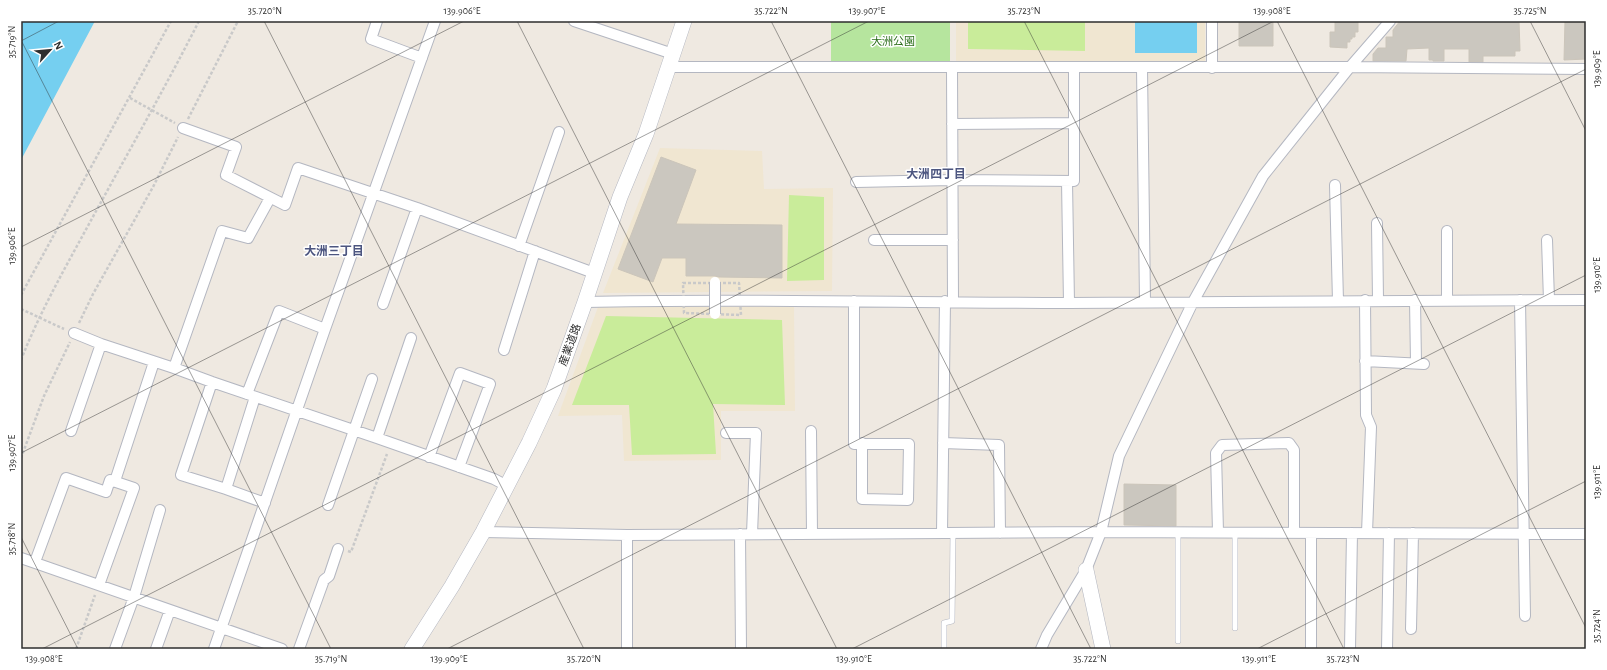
<svg xmlns="http://www.w3.org/2000/svg" width="1607" height="670" font-family="'Alegreya Sans','Noto Sans JP',sans-serif">
<rect width="100%" height="100%" fill="#efe9e1"/>
<path fill="#f0e6d1" d="M956,21h249v43h-249z
M660,148l102,3 2,38 69,-1 -1,103 -229,2z
M794,306l1,105h-74v49l-97,1 -2,-46 -64,1 40,-109z"/>
<path fill="#b6e59e" d="M831,21h119v41l-119,-1z"/>
<path fill="#c9ec9a" d="M968,21h117v30l-117,-2z
M789,195l35,2v83l-37,1z
M606,316l176,4 3,85 -72,-1 3,50 -84,1 -3,-50h-57z"/>
<path fill="#75cff0" d="M21,21h74l-74,139z
M1135,21h62v32h-62z"/>
<path fill="#cbc7bf" stroke="#cbc5ba" d="M1239,21h34v25h-34z
M1335,21h23v11h-3v5h-3v2h-2v3h-3v6l-17,-1v-15h5z
M1400,21h119l1,30h-5v5h-32v6h-14v-13h-25v12h-11v-1h-4v-12l-22,1 -1,12h-33v-7l5,-6h8v-11h7v-7z
M1565,21h21v38l-22,1z
M661,157l35,13 -20,54 106,1v53l-63,-1 -4,-1h-29v-18h-24l-9,24 -35,-13z
M1124,484l52,1v41l-52,-1z"/>
<g fill="none" stroke-linecap="round" stroke-linejoin="round">
<g stroke="#b4b7c1" stroke-width="6">
<path id="lane" d="M1235,628v-95
M1178,641v-109
M944,649v-26l8,-2 1,-88"/>
</g>
<g stroke="#b4b7c1" stroke-width="12">
<path id="street" d="M377,21l-6,18 51,19
M574,21l99,33
M669,67h681l236,2
M952,68l1,233
M1142,68l3,234
M1212,68v-47
M952,124l122,-1
M183,128l53,19 -10,28 59,30 13,-37 119,40 177,65
M1067,181l2,122
M856,182l96,-2 122,1v-113
M1335,185l3,116
M1377,223l1,77
M1447,231v69
M874,240h79
M1547,240l2,60
M519,246l40,-114
M1365,300l1,115 5,12 -4,106
M1415,300l1,63
M1520,300l5,316
M854,301v143h55l-1,56 -46,-1v-56
M585,302c161,-4 322,1 483,1 173,0 345,-3 518,-3
M383,304l34,-96
M74,333l27,11 73,24 38,14 165,56 117,41 13,7
M504,350l31,-99
M1365,361l59,3
M174,368l48,-137 26,7 22,-40
M212,382l-31,93 45,14 39,14
M247,394l32,-83 46,18
M71,431l30,-87
M811,431l1,103
M726,433h30l-4,101
M377,438l34,-100
M943,443l56,2 1,88
M429,457l31,-84 30,11 -31,83
M115,481l39,-119
M226,489l29,-92
M328,505l44,-126
M483,532l144,3 474,-3 485,2
M1218,532l-2,-79 6,-8 67,-2 5,7v83
M942,533l3,-232
M1311,533v116
M740,534l1,115
M627,535v114
M21,558l261,91
M35,562l31,-84 40,14 4,-12 24,8 -35,97
M1411,629l2,-96
M115,649l19,-52 26,-87
M156,649l14,-39
M214,649l111,-320 110,-308
M299,649l25,-69 5,-4 9,-27
M1041,649l6,-14 39,-65 15,-38 18,-76 74,-154 70,-126 87,-109 40,-46
M1350,649l2,-116
M1387,649l2,-116"/>
</g>
<g stroke="#b4b7c1" stroke-width="16">
<path id="secondary" d="M1086,570l17,79
M412,649l40,-63 31,-54 46,-89 25,-54 31,-87 35,-105 26,-63 38,-113"/>
</g>
<path stroke="#c9c9c9" stroke-width="2.5" stroke-dasharray="3 2" stroke-linecap="butt" d="M130,98l45,25
M188,119l50,-98
M683,283h56l2,32 -57,-2z
M21,295l150,-274
M21,309l43,20
M79,323l14,-29 60,-107 25,-50
M21,360c20,-51 48,-99 74,-147 35,-64 71,-127 104,-192
M21,458l23,-62 26,-54
M348,551l3,1 36,-98
M76,649l19,-54"/>
<use href="#lane" stroke="#fff" stroke-width="5"/>
<use href="#street" stroke="#fff" stroke-width="10"/>
<use href="#secondary" stroke="#fff" stroke-width="15"/>
<g stroke="#b4b7c1" stroke-width="12" stroke-linecap="butt">
<path id="street-bridge" d="M715,282v32"/>
</g>
<use href="#street-bridge" stroke="#fff" stroke-width="10"/>
</g>
<path fill="none" stroke="#2e2e2e" stroke-width="1" stroke-opacity="0.45" d="M264,21l320,628M517,21l320,628M771,21l320,628M1024,21l320,628M1277,21l309,607M1530,21l56,110M21,40l310,609M21,41l38,-20M21,247l443,-226M21,453l848,-432M21,537l57,112M42,649l1232,-628M447,649l1139,-580M852,649l734,-374M1257,649l329,-168"/>
<g text-anchor="middle" dominant-baseline="central" stroke-width="3" stroke-linejoin="round" paint-order="stroke">
<g font-size="11" fill="#2c6e1b" stroke="#fff">
<text x="893" y="41">大洲公園</text>
</g>
<g font-size="11" fill="#2e2e2e" stroke="#fff">
<text transform="translate(570 345) rotate(-70)">産業道路</text>
</g>
<g font-size="12" font-weight="bold" fill="#4d5680" stroke="#fff">
<text x="936" y="174">大洲四丁目</text>
<text x="334" y="251">大洲三丁目</text>
</g>
</g>
<rect width="1607" height="670" fill="none" stroke="#ffffff" stroke-width="44"/>
<g transform="translate(50 50) rotate(63)" stroke="#ffffff" stroke-width="3" paint-order="stroke">
<path d="M0-3L7 15L0 10L-7 15Z" fill="#2e2e2e"/>
<text y="-6" font-size="11" font-weight="bold" text-anchor="middle" fill="#2e2e2e">N</text>
</g>
<rect x="22" y="22" width="1563" height="626" fill="none" stroke="#2e2e2e" stroke-width="1.5"/>
<g font-size="10" text-anchor="middle" fill="#2e2e2e">
<text x="265" y="14">35.720°N</text>
<text x="462" y="14">139.906°E</text>
<text x="771" y="14">35.722°N</text>
<text x="867" y="14">139.907°E</text>
<text x="1024" y="14">35.723°N</text>
<text x="1272" y="14">139.908°E</text>
<text x="1530" y="14">35.725°N</text>
<text transform="translate(11 42) rotate(-90)" y="4">35.719°N</text>
<text transform="translate(1596 69) rotate(-90)" y="4">139.909°E</text>
<text transform="translate(11 246) rotate(-90)" y="4">139.906°E</text>
<text transform="translate(1596 275) rotate(-90)" y="4">139.910°E</text>
<text transform="translate(11 453) rotate(-90)" y="4">139.907°E</text>
<text transform="translate(1596 482) rotate(-90)" y="4">139.911°E</text>
<text transform="translate(11 539) rotate(-90)" y="4">35.718°N</text>
<text transform="translate(1596 626) rotate(-90)" y="4">35.724°N</text>
<text x="44" y="662">139.908°E</text>
<text x="331" y="662">35.719°N</text>
<text x="449" y="662">139.909°E</text>
<text x="584" y="662">35.720°N</text>
<text x="854" y="662">139.910°E</text>
<text x="1090" y="662">35.722°N</text>
<text x="1259" y="662">139.911°E</text>
<text x="1343" y="662">35.723°N</text>
</g>
</svg>
